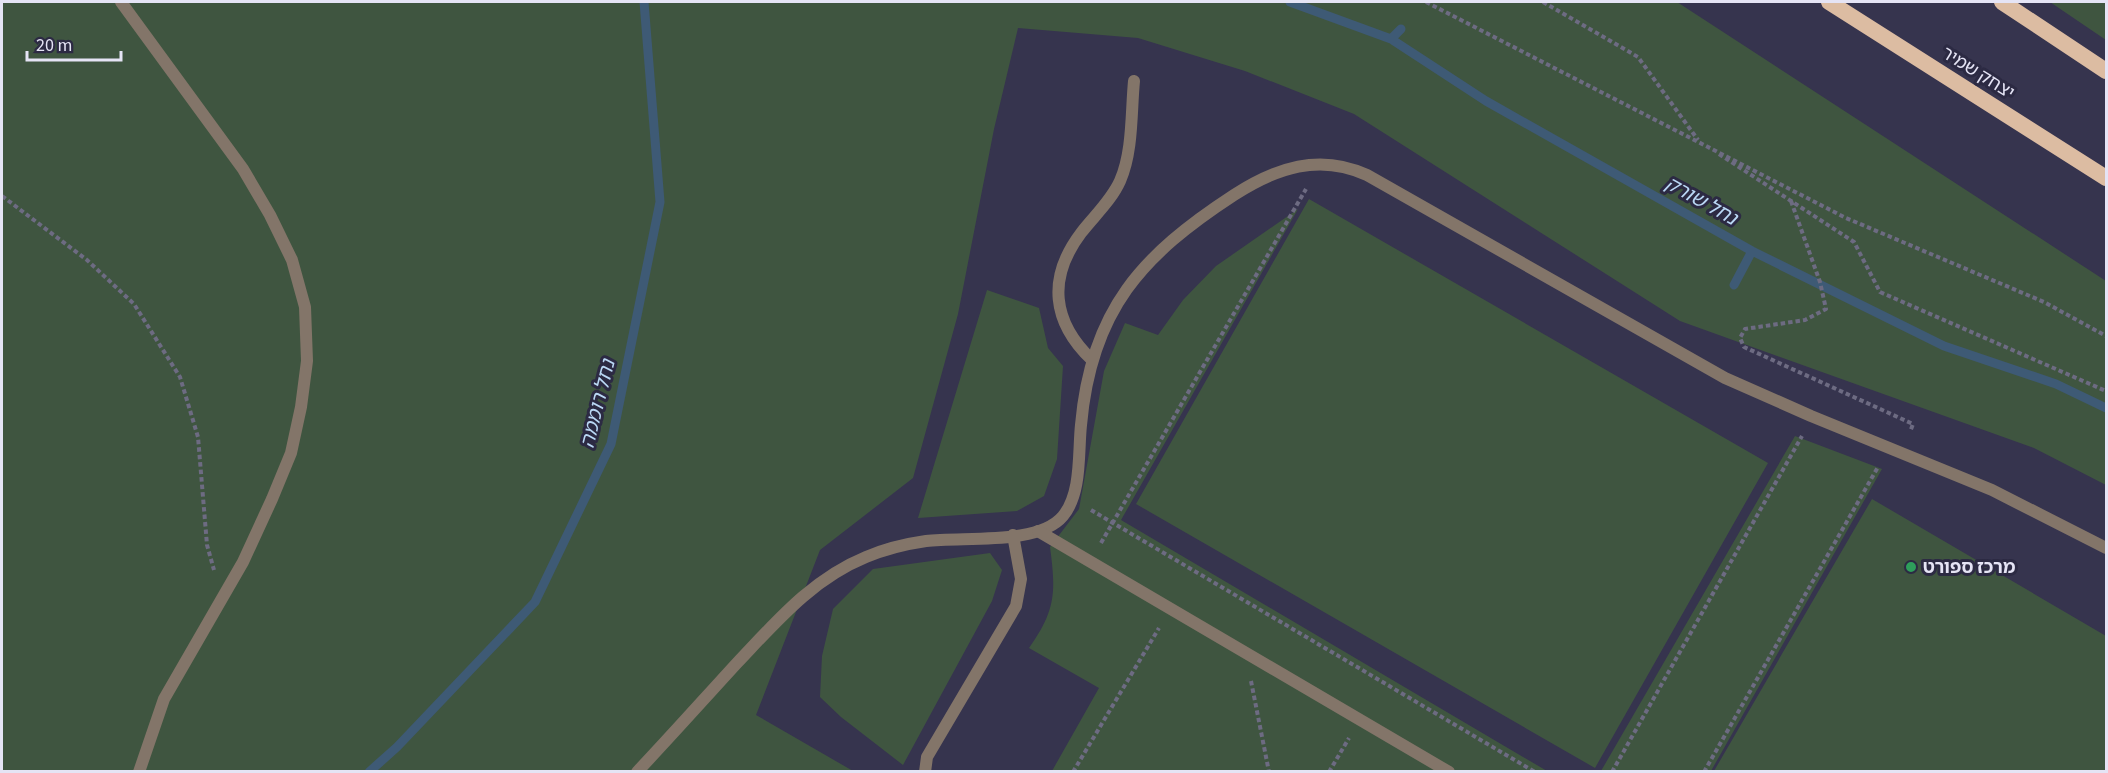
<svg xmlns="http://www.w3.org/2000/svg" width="2108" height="773" font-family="'Source Sans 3','Noto Sans Hebrew',sans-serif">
<rect width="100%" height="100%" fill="#36344e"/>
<path fill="#3f5540" d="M2,2h1675l429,279v204l-72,-37 -354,-127 -326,-207 -109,-43 -107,-33 -120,-10 -24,101 -36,185 -45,164 -93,72 -64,165 97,56 -851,1z
M2050,2h56v38z
M1309,199l459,264 -173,305 -459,-264z
M1298,209l-177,311 426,251h-495l47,-83 -70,-40c27,-38 27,-56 21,-101l29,-38 25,-138 21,-48 33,12 25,-35 33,-34z
M987,290l52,18 9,40 15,18 -6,93 -13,37 -27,15 -99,7z
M1795,436l87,33 -171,302h-110z
M1872,499l234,137v135h-392z
M990,553l12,17 -10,31 -89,164 -62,-48 -21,-20 2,-41 11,-47 40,-40z"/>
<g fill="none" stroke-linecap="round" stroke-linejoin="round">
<path stroke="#3e5a75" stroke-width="9" d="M1290,2l101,37 95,62 266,150 192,95 112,38 50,24
M1391,39l10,-10
M1734,285l18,-34
M369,772l28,-25 138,-145 76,-158 49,-242 -16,-200"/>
<path stroke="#6d6b82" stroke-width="4" stroke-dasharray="4.5 3" stroke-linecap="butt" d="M1426,2l420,216 198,84 62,34
M1543,2l95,55 60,83
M1719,154l135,88 26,50 226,99
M2,196l85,64 47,44 46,73 18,60 9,108 7,25
M1791,201l29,81 6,27 -21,11 -60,9 -5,9 4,9 169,77 -3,8
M1091,510l444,262
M1101,543l205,-354
M1251,681l18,91
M1073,772l86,-144
M1329,772l20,-34
M1612,772l190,-336
M1704,772l174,-305"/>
<path stroke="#837569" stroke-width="12" d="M1092,360c-40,-38 -45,-82 -11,-127 13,-17 30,-32 39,-52 13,-29 11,-69 14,-100
M637,772c34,-36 67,-73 100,-109 39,-41 75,-84 129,-106 19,-8 39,-13 60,-16 37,-5 112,5 137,-25 19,-23 15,-63 18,-91 10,-115 61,-170 153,-230 42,-27 85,-42 133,-20l358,203 86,38 181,74 114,58
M925,772l2,-15 89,-151 5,-27 -8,-44"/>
<path stroke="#837569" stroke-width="12" d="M1038,531l411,241"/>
<path stroke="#837569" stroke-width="12" d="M121,2l122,167 27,46 22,45 13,47 2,54 -6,46 -10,46 -19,46 -29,63 -79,137 -25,73"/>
<path stroke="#dcbca2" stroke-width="16" d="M1829,2l277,176
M2002,2l104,69"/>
</g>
<circle fill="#2e9e5b" stroke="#2c2a43" stroke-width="2" cx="1911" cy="567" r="6"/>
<g text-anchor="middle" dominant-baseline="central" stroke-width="6" stroke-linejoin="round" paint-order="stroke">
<g font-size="18" fill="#e5e4f5" stroke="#2c2a43">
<text transform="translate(1978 73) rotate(32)">יצחק שמיר</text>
</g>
<g font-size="18" font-weight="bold" fill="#e5e4f5" stroke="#2c2a43" text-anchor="start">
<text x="1923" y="567">מרכז ספורט</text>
</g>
<g font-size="20" font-style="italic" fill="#bad8f5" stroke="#2c2a43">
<text transform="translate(1701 201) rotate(29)">נחל שורק</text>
<text transform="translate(598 404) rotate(-76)">נחל רוממה</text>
</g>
</g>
<rect width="2108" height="773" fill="none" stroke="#e5e4f5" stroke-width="6"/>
<path d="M27 51v9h94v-9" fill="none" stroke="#e5e4f5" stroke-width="3"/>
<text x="36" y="51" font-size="18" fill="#e5e4f5" stroke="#2c2a43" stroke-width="4.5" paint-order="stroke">20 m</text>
</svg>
